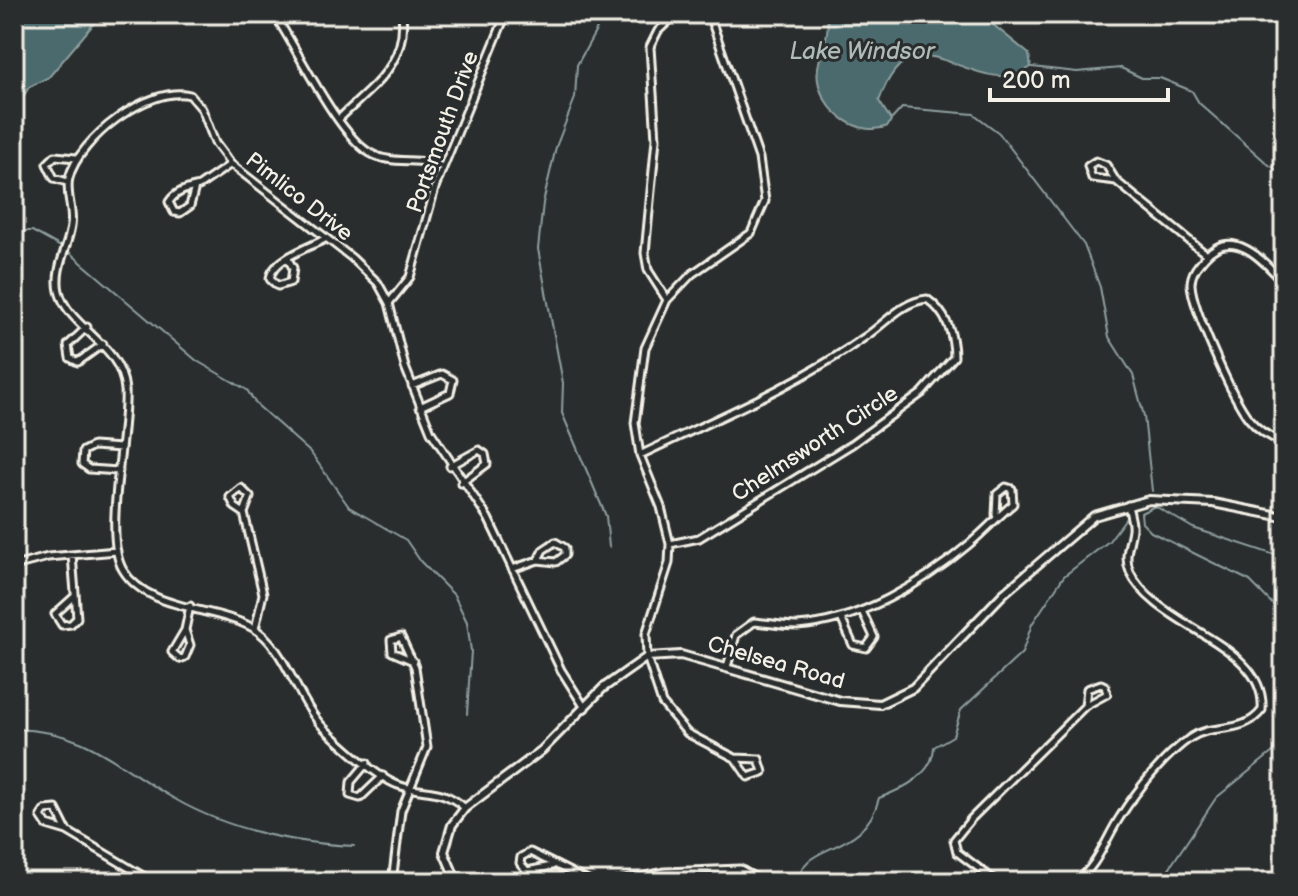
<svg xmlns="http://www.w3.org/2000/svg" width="1298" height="896" font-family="'Balsamiq Sans',sans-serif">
<rect width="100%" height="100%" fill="#2a2d2e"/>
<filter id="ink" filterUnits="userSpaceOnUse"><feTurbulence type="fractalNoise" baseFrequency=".0125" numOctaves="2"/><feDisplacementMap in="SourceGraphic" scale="16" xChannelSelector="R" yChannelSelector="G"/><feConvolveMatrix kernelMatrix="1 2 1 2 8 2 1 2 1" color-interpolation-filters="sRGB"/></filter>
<g filter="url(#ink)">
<path fill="#4b6a6e" stroke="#8fa09f" stroke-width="2" d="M14,14h88l-53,63 -20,10 -15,25z
M826,14h154l49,40 2,13c-58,39 -116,-67 -152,34l12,19 -3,6c-29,12 -65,-14 -70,-45 -4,-23 15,-43 8,-67z"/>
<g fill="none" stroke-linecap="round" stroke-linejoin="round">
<path stroke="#8fa09f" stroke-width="2" d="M605,14l-28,51 -2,33 -19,49 -13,56 -5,46 25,134 -1,30 44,103 3,31
M1032,67l45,5 44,-4 21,10h18l32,13 7,12 70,62 15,9
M892,119l10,-11 72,6 25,19 85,112 16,42 9,50 24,38 11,41 8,75
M14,231h18l29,16
M69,252l128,109 50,29 9,14 55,49 38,54 57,33 15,22 33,33 13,27 4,29 -4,63
M1284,558l-91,-30 -38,-22 -14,7 1,10 9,9 99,49 34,35
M14,729c75,2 98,34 159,69 55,32 118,45 181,48
M799,882c2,-42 65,-24 80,-84 24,-9 54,-23 55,-51l19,-11 8,-26 61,-57 10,-29 32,-48 45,-35 17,-23
M1160,882l56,-84 68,-55"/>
<g stroke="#f4f1e8" stroke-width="11">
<path id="minor" d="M274,14c23,34 63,120 96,139 22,13 50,3 73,14
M709,14l50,144 6,43 -14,32 -59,41 -25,26 -22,48 -10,75 5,32 21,52 9,37 -1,19 -23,71 1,23 15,46 25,30 48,25 13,19 15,-5 -4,-13 -24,-1
M339,119c32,-32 69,-54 63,-105
M1116,181l-24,-3 -4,-12 8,-5 10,4 10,16 91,74
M67,182l-13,-4 -7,-14 8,-8 21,2
M195,187l-5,19 -10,7 -6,-1 -5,-10c7,-11 18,-13 30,-16l32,-22
M288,259l5,9 -2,14 -13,4 -8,-7c1,-19 39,-32 55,-40
M1284,283c-20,-22 -51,-58 -79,-26 -7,8 -14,16 -14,27 1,24 42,115 58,135 9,11 21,19 35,23
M667,300l-19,-30 -3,-17 11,-114 -6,-92 8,-16 18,-17
M389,303l21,-26 26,-92 70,-171
M87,327l-19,18 2,13 8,4 25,-18
M412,386l30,-12 11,6 -3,13 -30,14
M640,455c75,-36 156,-69 225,-118 21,-14 36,-35 62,-38 19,13 27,35 27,58l-32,36 -70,51 -153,94 -29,6
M450,466l29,-16 6,4 2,10 -26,19
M119,471l-30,-2 -7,-5 1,-13 10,-5 28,2
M244,513l-9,-6 -5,-10 11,-9 9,9 -6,16 19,81 -8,35
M72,555l5,63 -6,6 -9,1 -7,-11 20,-18
M14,566l34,-9 69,-6
M512,569l26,-9 18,2 9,-7v-7l-10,-6 -12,8 -5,10
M841,618l12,27 13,3 8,-11 -12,-26
M185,630l5,15 -5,12 -5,2 -8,-7 13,-22 5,-24
M727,667l9,-32 18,-13c14,1 29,4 43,4 61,-4 125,-42 171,-81 16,-13 29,-28 45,-41l-1,-15 -6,-2 -9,7 -1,21
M367,763l-16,19 -1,13 10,3 23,-22
M465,808c-25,-22 -39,-13 -67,-23 -20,-7 -55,-39 -72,-55 -29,-27 -40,-84 -73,-102 -39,-22 -105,-17 -130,-58 -21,-35 5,-137 2,-180 -4,-47 -57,-62 -66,-99 -5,-22 9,-44 12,-65 3,-16 -6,-33 -2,-48 10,-39 79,-93 121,-83l12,14 13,34 16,21 121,94 26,25 11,20 16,64 26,65 57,86 73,152 24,38
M67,831l-11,-22 -11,1 -4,6 6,9 20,6 86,51
M552,866l-25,5 -7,-8 1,-6 9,-5 60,30
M392,882l9,-71 26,-64 -12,-80 -14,-30 -10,3 1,12 21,9
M616,882l49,-10 75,-3 23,13
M997,882l-40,-30 -3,-12 17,-21 114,-113 22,-12 -2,-8 -4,-2 -14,5 -2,17
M1075,882c22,-14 31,-44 45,-65 17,-27 44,-61 70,-79 24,-16 52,-2 72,-28 5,-67 -106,-82 -132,-138 -7,-16 0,-27 2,-43 1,-7 -3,-17 -4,-24"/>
</g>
<g stroke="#f4f1e8" stroke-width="12">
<path id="tertiary" d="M457,882l-13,-30 8,-27 13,-17 77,-58 61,-62 44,-31 34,-2 159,46 40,3 33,-16 90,-94 91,-78 55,-16 64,3 71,14"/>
</g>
<use href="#minor" stroke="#2a2d2e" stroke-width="5"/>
<use href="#tertiary" stroke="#2a2d2e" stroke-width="6"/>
</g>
</g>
<g text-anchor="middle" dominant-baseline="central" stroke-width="6" stroke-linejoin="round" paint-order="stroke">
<g font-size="22" fill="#f4f1e8" stroke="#2a2d2e">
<text transform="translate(443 132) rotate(-70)">Portsmouth Drive</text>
<text transform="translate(299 197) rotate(38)">Pimlico Drive</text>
<text transform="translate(815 444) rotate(-33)">Chelmsworth Circle</text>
<text transform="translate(776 663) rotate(16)">Chelsea Road</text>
</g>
<g font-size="24" font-style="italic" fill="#b0bbb7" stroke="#2a2d2e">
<text x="862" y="51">Lake Windsor</text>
</g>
</g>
<rect width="1298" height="896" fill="none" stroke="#2a2d2e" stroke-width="48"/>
<rect x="24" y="24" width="1250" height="848" fill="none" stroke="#f4f1e8" stroke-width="3" filter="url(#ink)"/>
<path d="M990 88v12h178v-12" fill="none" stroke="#f4f1e8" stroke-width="4"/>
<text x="1002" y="88" font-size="24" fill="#f4f1e8" stroke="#2a2d2e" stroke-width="6" paint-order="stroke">200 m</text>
</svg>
